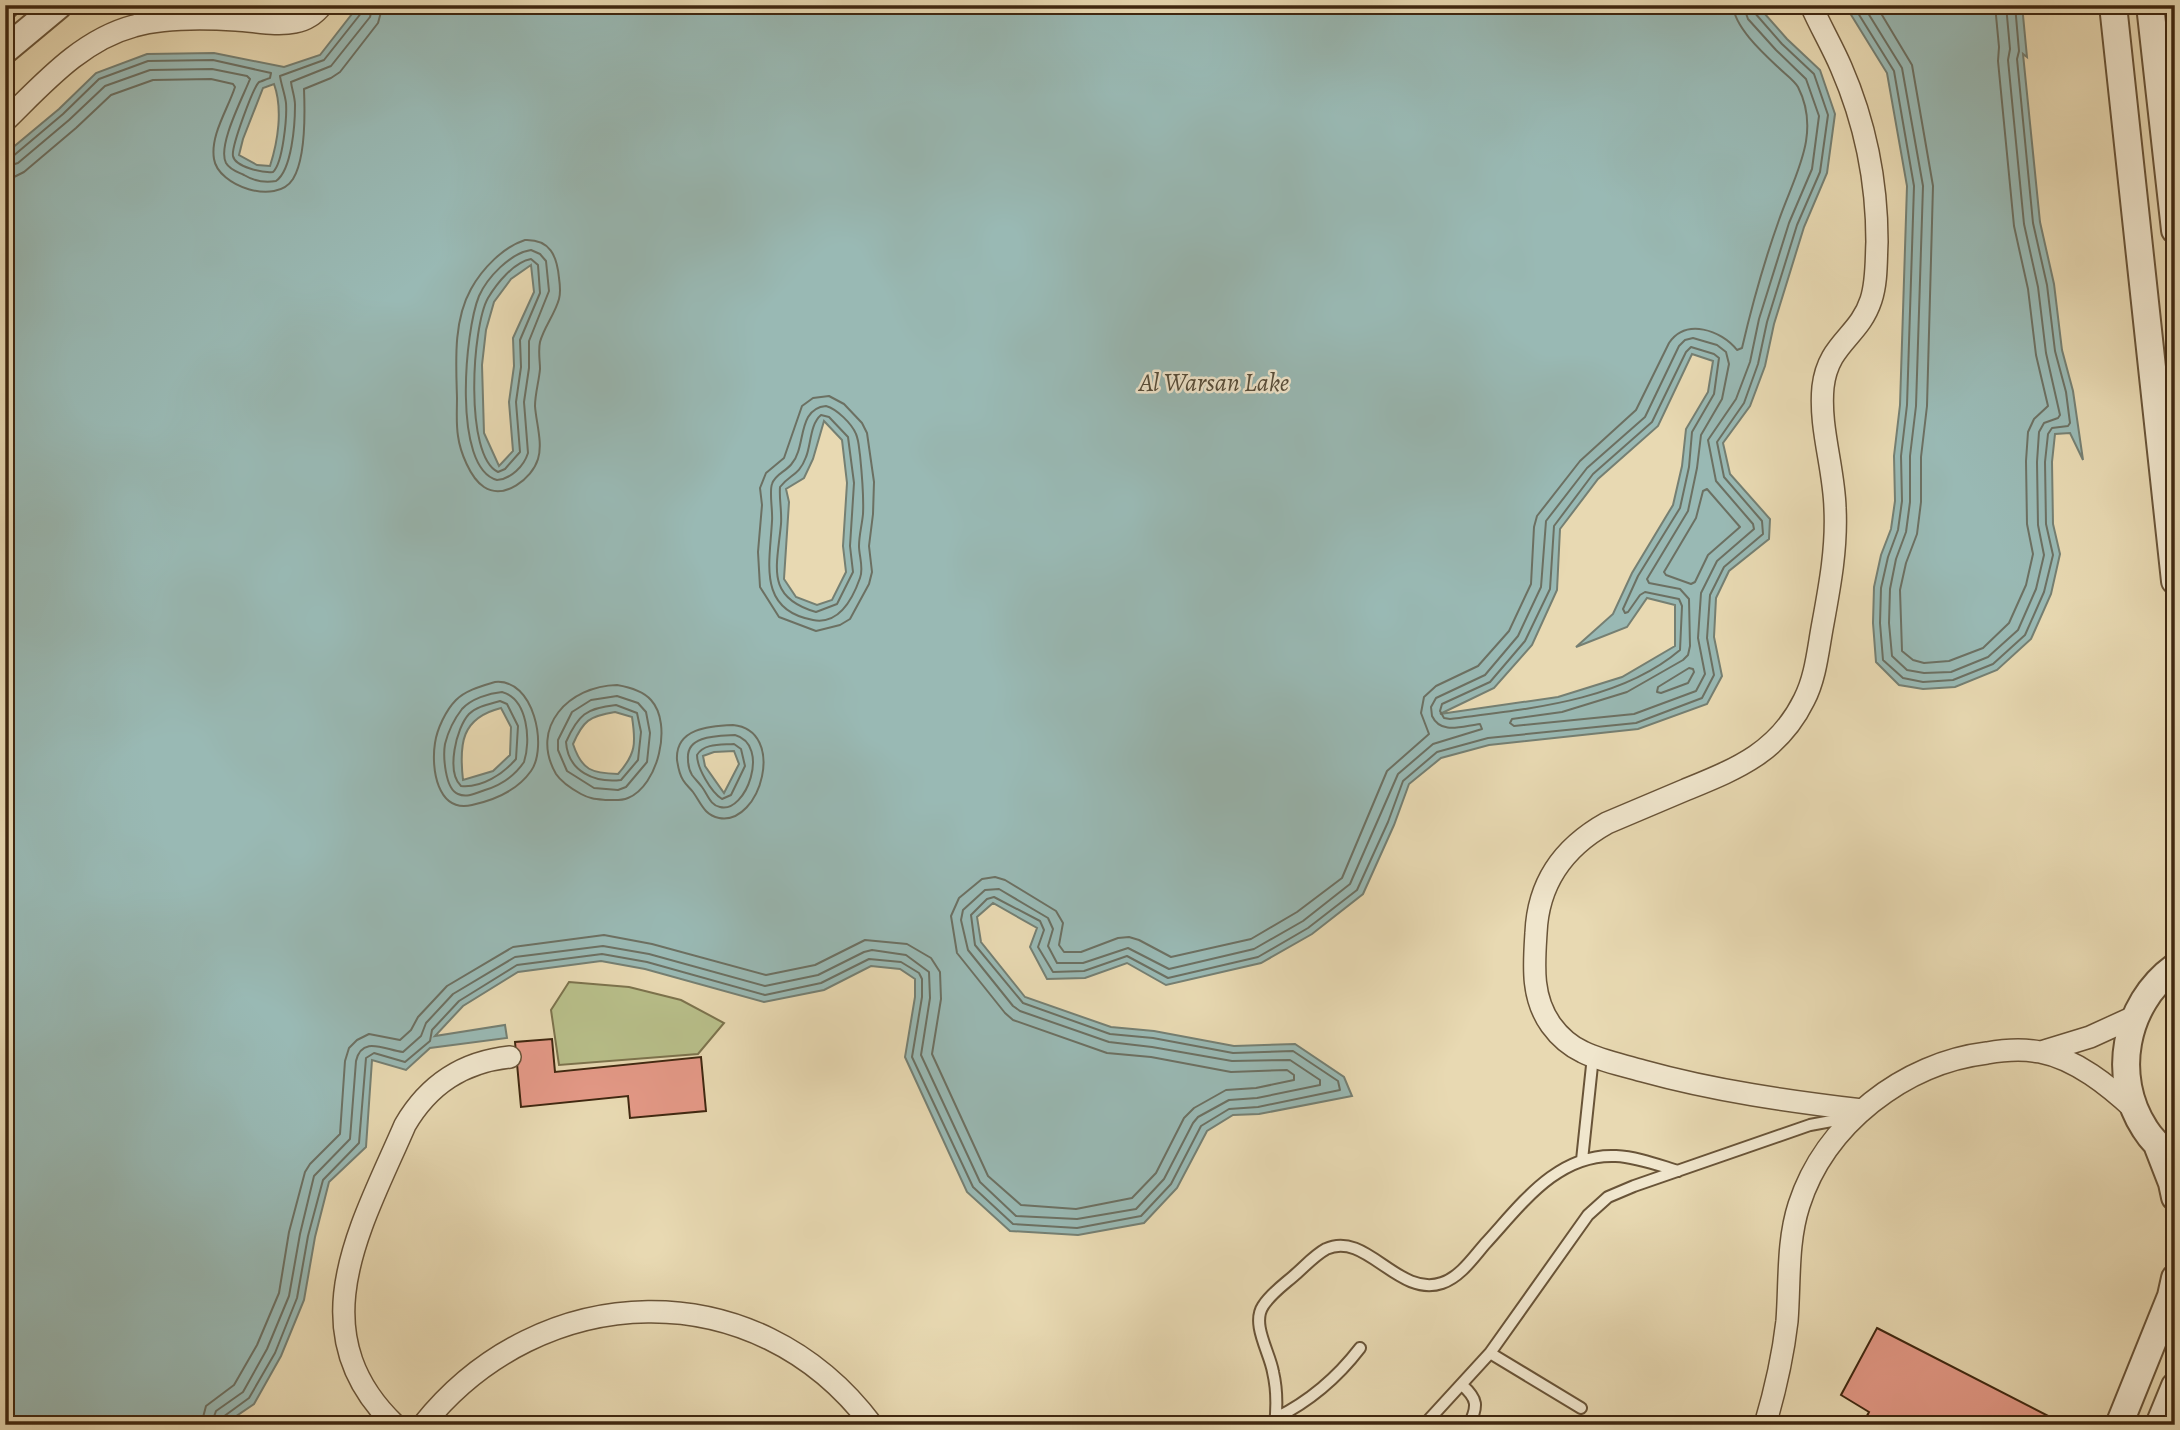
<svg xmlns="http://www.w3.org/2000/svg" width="2180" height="1430" font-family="Alegreya,serif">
<rect width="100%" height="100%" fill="#e8d9b2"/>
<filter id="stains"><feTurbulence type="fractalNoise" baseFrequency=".00286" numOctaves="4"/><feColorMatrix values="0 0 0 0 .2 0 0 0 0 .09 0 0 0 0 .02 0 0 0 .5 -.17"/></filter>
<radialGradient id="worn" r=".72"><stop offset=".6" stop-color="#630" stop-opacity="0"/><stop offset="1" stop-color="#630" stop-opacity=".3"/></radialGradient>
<path fill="#b8bf8a" stroke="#7c734d" stroke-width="2" d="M569,982l60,5 52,13 43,23 -26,31 -139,11 -8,-55z"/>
<path fill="#99b9b4" stroke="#757f72" stroke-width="2" fill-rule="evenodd" d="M359,5h1398l30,34 33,31 15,44 -8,59 -23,54 -30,97 -9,42 -15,40 -27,37 7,31 40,45 -1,20 -40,32 -13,27 -2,39 8,39 -15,28 -69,25 -149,16 -48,13 -32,26 -15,41 -31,69 -51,40 -51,29 -95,22 -39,-22 -42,15 -38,1 -17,-32 7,-19 -44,-25 -16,14 4,25 44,55 86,30 43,4 80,15 61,-2 49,33 8,19 -93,18 -26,1 -26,16 -30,57 -33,35 -66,12 -68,-4 -43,-39 -62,-135 10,-60v-18l-15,-10 -29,-3 -47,24 -60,12 -119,-33 -44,-8 -83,11 -55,34 -28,30 70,-11 2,13 -77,10 -24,22 -34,-10 -6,87 -37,35 -14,55 -11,63 -23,56 -27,48 -31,21h-218v-1271l54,-45 37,-36 51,-19 67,-1 70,14 36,-12zM274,84c9,25 4,57 -4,82l-13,-1 -18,-10 4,-16 20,-51zM531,265l3,27 -21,46 1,28 -5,36 4,49 -14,15 -15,-33 -2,-68 4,-35 8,-28 17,-23zM1692,354l21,7 -5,31 -22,37 -4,37 -9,39 -41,68 -19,41 -37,33 51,-20 20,-29 28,7v41l-53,31 -64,20 -118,17 54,-26 38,-43 25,-55 3,-61 38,-50 60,-53zM824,421l18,19 5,43 -4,63 3,26 -14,28 -15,5 -21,-8 -12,-18 5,-77 -3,-13 18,-11 9,-19zM501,708l10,19 -1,28 -17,16 -30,9c-4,-36 -2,-62 38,-72zM615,712l17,5c4,26 4,37 -14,57 -26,-1 -36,-3 -45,-30 10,-23 16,-28 42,-32zM734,751l5,13 -15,29 -19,-27 -2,-10 11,-4z
M1845,5h177l5,52 -4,-3 17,168 14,62 8,66 11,41 10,69 -13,-27 -15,1 -3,28 1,62 7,30 -9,40 -20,45 -34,31 -42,17 -32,2 -24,-4 -23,-23 -3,-39 1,-36 7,-32 10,-26 4,-28 -1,-45 6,-51 7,-219 -20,-113z"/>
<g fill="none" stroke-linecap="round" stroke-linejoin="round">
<path stroke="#6c7062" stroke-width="2" d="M1853,5l41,66 20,115 -7,219 -6,51 1,45 -4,29 -10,27 -7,31 -1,35 3,37 20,18 20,4 30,-2 40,-16 32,-29 19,-43 9,-37 -7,-31 -1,-62 3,-28 4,-6 16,-2 2,-3 -4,-31 -11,-41 -8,-66 -14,-62 -16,-164 2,-8 -4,-46
M1863,5l39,63 21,118 -7,220 -6,50v46l-4,30 -10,27 -6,30 -1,34 3,33 15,14 17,3 27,-1 37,-15 30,-27 18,-41 8,-34 -6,-30 -1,-63 2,-30 5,-9 14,-5 2,-3 -14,-62 -8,-66 -14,-63 -16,-164 2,-11 -4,-44
M1876,5l36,60 21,121 -6,220 -6,51v45l-4,32 -11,29 -6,27 2,61 11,9 11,3 25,-2 34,-13 26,-25 17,-38 7,-31 -6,-30 -1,-63 2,-29 6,-13 14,-13 -12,-51 -8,-66 -14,-63 -16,-165 1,-14 -4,-42
M5,158l7,-1 51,-43 36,-35 49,-18 65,-1 58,13 -1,5c-1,0 -10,4 -11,4 -6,6 -28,65 -26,74 2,11 30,17 40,16 10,-9 14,-55 13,-69 -1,-9 -5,-19 -6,-27l44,-16 38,-48 2,-7
M5,167l13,-4 51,-43 36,-34 45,-16 62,-1 35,7 3,3c-7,18 -33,67 -24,84 4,7 12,9 18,12 10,6 21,8 32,6 16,-11 19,-57 19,-76 0,-8 -3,-15 -4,-23l40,-16 39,-49 3,-12
M5,178l9,-1 10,-5 52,-44 35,-33 42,-15 58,-1 22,5 2,3c-7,22 -25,48 -21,72 4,27 62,47 79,20 13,-21 12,-66 11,-90l27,-11 9,-6 38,-49 5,-18
M525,240c25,-1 32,16 34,38 1,7 2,14 0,21 -4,15 -15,28 -19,43 -2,9 0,19 0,27 -1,12 -5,25 -5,37 1,16 8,37 3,53 -6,20 -34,41 -54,28 -14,-9 -24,-36 -26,-51 -2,-12 -1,-25 -1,-38 -1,-35 -4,-77 14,-109 11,-20 32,-42 54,-49z
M531,250l9,4 6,7 3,30 -20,50v27l-5,34 4,51c-4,13 -17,26 -31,27 -45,-12 -32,-150 -18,-184 8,-18 31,-43 52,-46z
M531,259l7,6 2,28 -20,47 1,27 -5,35 4,50 -15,17 -7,3c-34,-16 -26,-146 -10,-174 9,-15 26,-36 43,-39z
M1691,347l23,7 5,4 -5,36 -22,38 -3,35 -9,41 -42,68 -15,33 2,4 3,-1 12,-17 5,-3 34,7 3,7 -2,44c-61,52 -154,59 -230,69l-6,-1 -4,-7 2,-7 48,-22 35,-41 25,-52 4,-63 39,-52 59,-52 34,-70z
M829,396l15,8 18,19 5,10 7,49 -1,32 -4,32 3,26 -3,12 -19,35 -10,6 -24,6 -37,-14 -19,-30 -2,-35 4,-47 -2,-17 6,-15 18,-15 18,-52 11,-8z
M826,406c11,3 26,18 30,28 3,7 3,15 4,21 2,20 4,39 3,59 -1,11 -4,21 -4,32 0,10 5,22 1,32 -7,20 -21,47 -47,42 -56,-10 -43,-58 -41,-99 1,-10 -3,-29 0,-37 4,-13 20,-12 26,-32 6,-17 4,-44 28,-46z
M821,415l8,2 19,20 6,46 -4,63 3,26 -16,32 -21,8c-51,-15 -39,-45 -35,-88 1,-13 -2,-25 -1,-37 10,-13 19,-11 26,-30 5,-12 4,-33 15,-42z
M1707,489l33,38 -32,28 -13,27 -4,2 -25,-9 -2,-3 32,-54 7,-27z
M1689,668l4,1 1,3 -6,11 -27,10 -4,-1 1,-5z
M495,682c39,-4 53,65 36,89 -14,20 -36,29 -59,34 -35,8 -41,-37 -37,-62 2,-14 11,-33 21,-43 10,-10 26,-14 39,-18z
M617,685c12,2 26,6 34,15 22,24 7,86 -23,98 -7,3 -14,2 -21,2 -10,-1 -17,-1 -26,-6 -9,-5 -19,-11 -25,-20 -27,-47 13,-88 61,-89z
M502,692c26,7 29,49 22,70 -10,15 -23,23 -39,28 -9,3 -18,8 -27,4 -13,-5 -15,-38 -13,-50 3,-12 10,-26 17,-35 9,-10 27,-16 40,-17z
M617,696l21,7 8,9 4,21 -3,29 -21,25 -8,3 -24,-2 -27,-17 -9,-21v-10l14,-28 19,-12z
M500,701l7,3 11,22 -2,33c-13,15 -34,29 -55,27 -15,-14 -5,-58 8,-72 8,-8 21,-10 31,-13z
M616,705l21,8 4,19 -3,28 -17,20c-26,3 -53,-8 -55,-38 12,-27 20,-34 50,-37z
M733,725c54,5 28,101 -14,93 -15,-3 -18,-15 -26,-26 -3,-4 -7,-7 -10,-12 -4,-6 -5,-14 -6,-20 -2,-32 33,-34 56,-35z
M735,735c36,10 11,79 -15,72 -10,-2 -12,-12 -18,-20 -3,-4 -7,-8 -10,-12 -3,-5 -4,-11 -4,-16 -2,-24 30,-23 47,-24z
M734,744l7,5 4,17 -14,29 -9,4c-11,-7 -25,-31 -25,-44 7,-12 24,-10 37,-11z
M201,1425l5,-19 28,-21 23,-40 22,-52 10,-61 16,-60 5,-8 30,-30 5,-73 4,-13 8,-8 12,-6 31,6 11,-10 7,-13 29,-31 66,-39 91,-12 48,9 114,31 49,-10 50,-25 42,4 24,14 9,14 1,27 -9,55 56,122 33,29 55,4 56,-11 24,-25 28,-55 10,-10 32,-18 30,-2 38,-8v-5l-7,-5 -56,2 -80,-15 -44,-4 -94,-33 -8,-7 -48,-60 -6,-37 8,-18 23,-19 13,-2 10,3 51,31 7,12 -4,22 5,7h17l37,-14 11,-1 10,3 32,17 80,-18 46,-27 45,-34 45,-107 42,-37 -8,-21 3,-16 12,-11 42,-20 31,-35 22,-47 3,-57 3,-11 43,-55 56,-51 33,-67c17,-25 52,-13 68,7l5,-2c10,-43 22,-86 37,-128 15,-44 43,-86 19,-133 -4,-7 -13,-13 -19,-19 -15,-14 -45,-41 -46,-63
M211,1425l5,-14 27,-19 24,-43 22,-53 11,-62 14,-58 36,-37 6,-78c6,-26 29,-11 47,-9l18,-16 5,-13 27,-29 62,-37 88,-11 46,8 116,32 53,-11 46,-23 8,-2 34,5 23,17 1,26 -9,57 59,127 36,34 61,3 59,-10 28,-30 29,-56 5,-6 31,-17 28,-2 63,-13v-5l-30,-20 -58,1 -80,-14 -43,-5 -89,-31 -7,-5 -45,-56 -7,-30 2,-10 22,-20 14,-1 49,29 5,11 -5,17 9,17h26l45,-15 41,21 85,-20 49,-28 47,-37 48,-110 35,-30 49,-15 -2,-5c-18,2 -39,11 -48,-8l-1,-9 5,-9 49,-23 33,-39 23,-49 5,-66 41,-53 58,-51 34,-71 6,-6 8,-2 24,7 9,7 3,12 -7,35 -21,36 -4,33 -9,43 -41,68 2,4 31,6 9,10 1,47 -2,9 -5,5 -56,32 -65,20 -50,7 -2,4 4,3 120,-12 62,-23 9,-17 -7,-36 3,-45 16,-32 37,-32 -1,-5 -37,-43 -8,-41 28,-41 14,-37 9,-43 30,-96 23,-54 7,-53 -13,-37 -30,-29 -28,-31 -5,-14
M220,1425l3,-8 26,-19 26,-45 22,-55 11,-62 15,-56 36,-37 7,-85 8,-5 31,9 25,-21 2,-11 27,-29 58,-36 85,-11 45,8 118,33 56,-12 48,-24 32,3 18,11 3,6v18l-10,60 61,130 40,37 64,4 64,-12 30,-32 30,-58 28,-17 29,-2 82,-17 -2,-9 -45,-30 -60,2 -80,-15 -43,-4 -87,-31 -48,-58 -4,-30 16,-16 7,-2 46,24 4,9 -6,17 15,25 31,-1 43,-15 41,22 90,-21 50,-29 49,-38 31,-68 15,-41 34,-29 51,-14 148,-15 66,-25 12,-23 -7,-37 3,-43 14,-28 39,-33 -1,-13 -38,-44 -7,-35 27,-39 14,-39 9,-42 30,-97 23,-53 8,-57 -14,-41 -32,-30 -28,-32 -2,-7"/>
</g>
<path fill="#e49987" stroke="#3f2710" stroke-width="2" d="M552,1039l3,33 146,-15 5,54 -76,7 -2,-22 -107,11 -6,-65z
M1877,1328l181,93 -2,4h-194l7,-13 -28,-17z"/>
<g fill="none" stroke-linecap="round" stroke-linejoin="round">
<g stroke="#695438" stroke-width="14">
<path id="service" d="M1582,1160l11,-104
M1490,1353l91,55
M1462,1385c16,14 16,21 7,40
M1276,1418c34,-17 61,-40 84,-70
M1275,1425c2,-17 2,-36 -2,-53 -3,-19 -22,-48 -10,-66 8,-13 23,-23 34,-33 9,-8 18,-18 29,-24 40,-19 72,49 116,34 18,-6 31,-25 43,-39 36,-39 72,-91 131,-88 21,1 42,9 62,15
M1424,1425l66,-72 98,-138 20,-18 26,-11 176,-61 27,-5 15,1"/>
</g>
<g stroke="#695438" stroke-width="24">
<path id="minor" d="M1811,5c9,21 21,41 30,62 24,55 36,115 36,175 -1,19 0,40 -6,58 -12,37 -43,43 -48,87 -4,40 11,81 12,121 2,39 -5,77 -12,115 -5,26 -7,54 -19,77 -26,53 -68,69 -119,90 -26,11 -52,22 -78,33 -43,24 -69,60 -71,110 -2,32 -5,64 15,92 8,11 19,21 32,27 18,9 40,13 60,19 72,20 145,30 219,39
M5,121c38,-37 76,-81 129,-95 31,-9 70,-8 102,-6 19,1 41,6 59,2 11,-2 20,-8 27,-17
M2041,1052l49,-15 46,-21
M395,1425c-98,-94 -33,-200 10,-300 24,-41 58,-63 105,-68
M423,1425c117,-147 333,-155 449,0
M1765,1425c10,-34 18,-69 22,-104 3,-39 0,-79 12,-116 26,-81 105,-142 188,-152 17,-3 37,-4 53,-1 36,7 69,34 95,58"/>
</g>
<g stroke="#695438" stroke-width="30">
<path id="tertiary" d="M2113,5l62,576
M2150,5l25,225
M5,6l1,-1
M5,50l54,-45
M2175,967c-51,37 -64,110 -30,162 8,13 19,22 30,32
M2158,1147l14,36 3,14
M2119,1425l52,-129 4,-18
M2159,1425l16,-39"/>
</g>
<use href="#service" stroke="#f0e6cd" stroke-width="10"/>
<use href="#minor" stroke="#f0e6cd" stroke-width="21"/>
<use href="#tertiary" stroke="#f0e6cd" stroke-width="26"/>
</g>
<g text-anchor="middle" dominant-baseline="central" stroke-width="5" stroke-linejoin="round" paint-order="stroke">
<g font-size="26" font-style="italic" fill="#564c39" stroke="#f0e6cd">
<text x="1214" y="382">Al Warsan Lake</text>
</g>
</g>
<rect width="2180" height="1430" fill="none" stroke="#e8d9b2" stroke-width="28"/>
<rect x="7" y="7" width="2166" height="1416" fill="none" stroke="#3f2710" stroke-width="3.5"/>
<rect x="14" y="14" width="2152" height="1402" fill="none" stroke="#3f2710" stroke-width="2"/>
<rect width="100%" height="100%" filter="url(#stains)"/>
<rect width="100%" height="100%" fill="url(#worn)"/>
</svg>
